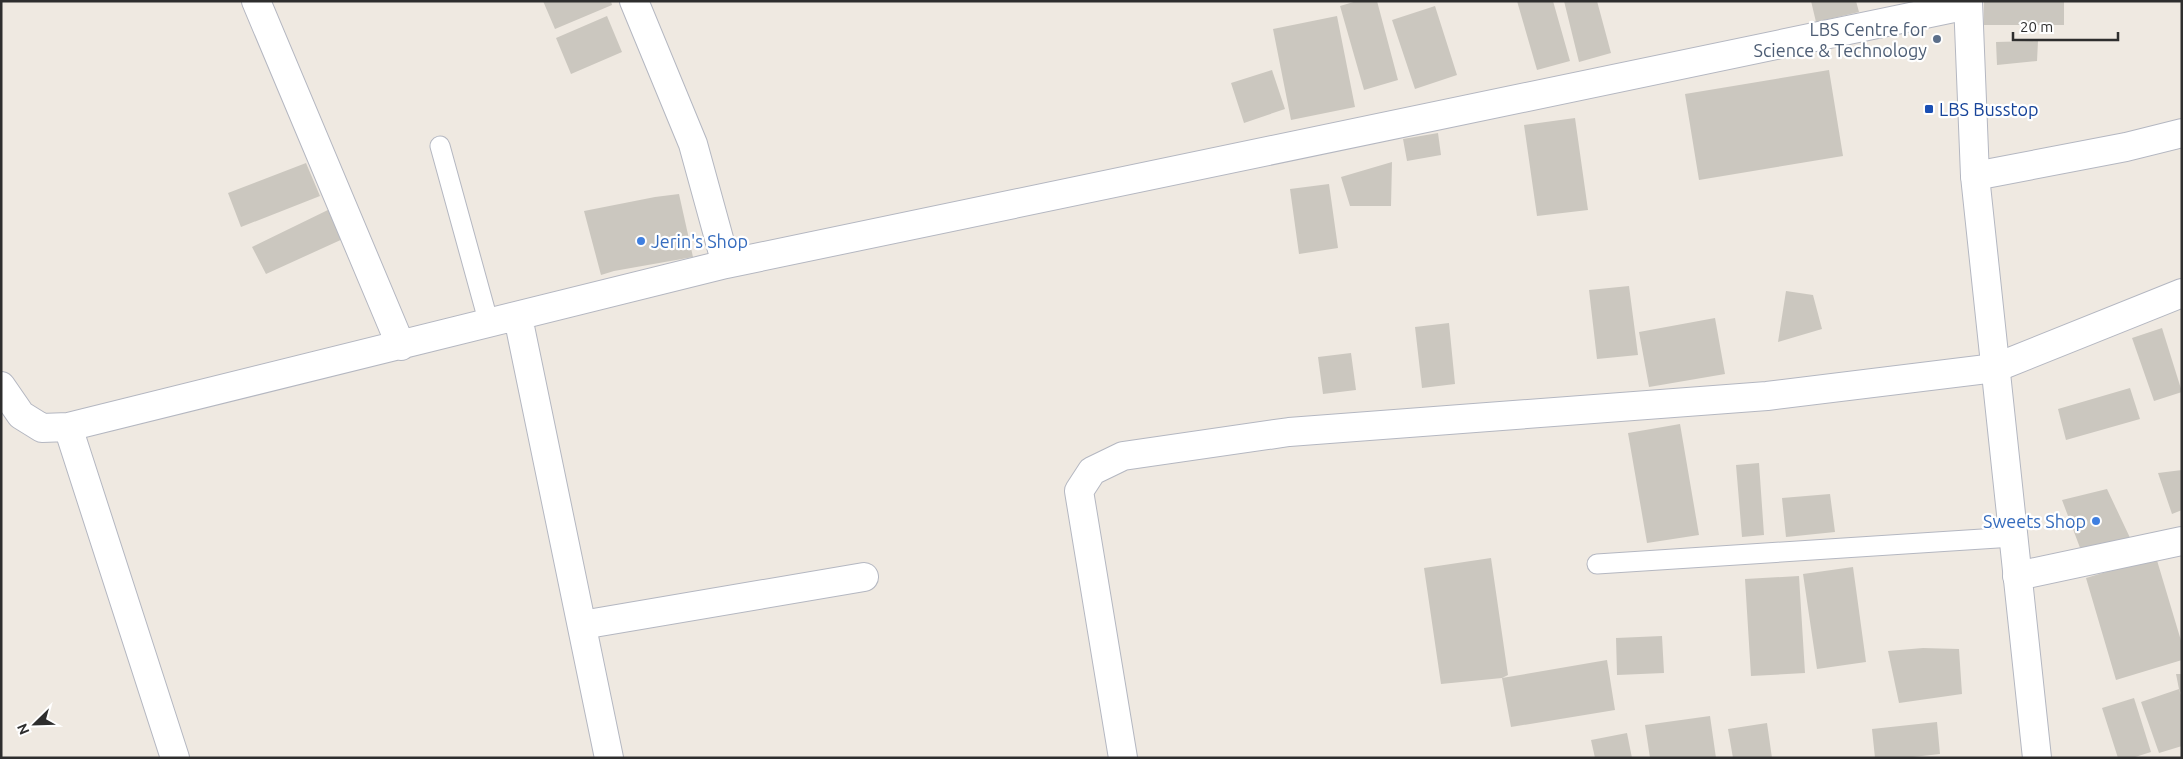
<svg xmlns="http://www.w3.org/2000/svg" width="2183" height="759" font-family="Ubuntu,sans-serif">
<rect width="100%" height="100%" fill="#efe9e1"/>
<path fill="#cbc7bf" d="M543,1h68l1,4 -57,24z
M1357,1h20l21,79 -34,10 -24,-84z
M1517,1h36l17,60 -33,9z
M1564,1h33l14,52 -32,9z
M1811,1h45l3,11 -43,10z
M1984,1h80v24h-80z
M1435,6l22,69 -42,14 -23,-69z
M607,16l15,36 -51,22 -15,-36z
M1337,16l18,91 -64,13 -18,-91z
M2038,41l-1,20 -40,4 -1,-23z
M1272,70l13,39 -41,14 -13,-40z
M1829,70l14,86 -144,24 -14,-86z
M1575,118l13,92 -51,6 -13,-91z
M1438,133l3,22 -34,6 -4,-22z
M1392,162l-1,44h-41l-9,-29z
M306,163l14,33 -79,31 -13,-34z
M1329,184l9,64 -39,6 -9,-65z
M679,194l14,63 -79,14 -13,4 -17,-64 71,-14z
M332,208l13,30 -79,36 -14,-27z
M1629,286l9,69 -41,4 -8,-69z
M1786,291l27,4 9,34 -44,13z
M1715,318l10,56 -76,13 -10,-55z
M1449,323l6,61 -33,4 -7,-61z
M2162,328l20,64 -28,9 -22,-63z
M1351,353l5,37 -33,4 -5,-37z
M2130,388l10,31 -74,21 -8,-31z
M1680,424l19,111 -52,8 -19,-110z
M1759,463l5,72 -22,2 -6,-72z
M2182,470v40l-10,4 -14,-41z
M2107,489l25,53 -47,19 -23,-61z
M1830,494l5,38 -49,5 -4,-39z
M2156,557l26,87v16l-66,20 -30,-102z
M1491,558l17,117 -6,3 -61,6 -17,-116z
M1853,567l13,95 -49,7 -14,-95z
M1799,576l6,97 -54,3 -6,-97z
M1662,636l2,37 -47,2 -1,-37z
M1923,648l36,1 3,45 -63,9 -11,-52z
M1607,660l8,50 -104,17 -9,-49z
M2176,674h6v21l-3,-6z
M2179,689l3,9v48l-23,7 -18,-51z
M2134,698l17,54 -19,6h-14l-16,-50z
M1710,716l6,42h-66l-5,-33z
M1937,722l3,32 -36,4h-29l-3,-29z
M1767,723l5,35h-39l-5,-29z
M1627,733l5,25h-37l-4,-18z"/>
<g fill="none" stroke-linecap="round" stroke-linejoin="round">
<g stroke="#b4b7c1" stroke-width="21">
<path id="lane" d="M440,146l49,178
M1597,564l416,-27"/>
</g>
<g stroke="#b4b7c1" stroke-width="30">
<path id="street" d="M256,1l145,345
M634,1l59,143 33,120
M1975,176l151,-29 56,-14
M518,317l91,441
M1,386l20,29 21,13 26,-1 107,331
M68,427l658,-163 1242,-259
M2017,576l165,-35
M582,625l282,-48
M1123,758l-44,-267 13,-20 31,-15 166,-24 478,-36 228,-28 187,-75"/>
</g>
<g stroke="#b4b7c1" stroke-width="30">
<path id="secondary" d="M1968,1l7,175 62,582"/>
</g>
<use href="#lane" stroke="#fff" stroke-width="19"/>
<use href="#street" stroke="#fff" stroke-width="28"/>
<use href="#secondary" stroke="#fff" stroke-width="28"/>
</g>
<circle fill="#5c6f8a" stroke="#fff" stroke-width="2" cx="1937" cy="39" r="5"/>
<rect fill="#1a4fb4" stroke="#fff" stroke-width="2" x="1924" y="104" width="10" height="10" rx="2.5"/>
<g fill="#3f7fe0" stroke="#fff" stroke-width="2">
<circle cx="641" cy="241" r="5"/>
<circle cx="2096" cy="521" r="5"/>
</g>
<g text-anchor="middle" dominant-baseline="central" stroke-width="4.5" stroke-linejoin="round" paint-order="stroke">
<g font-size="18" fill="#4e5e75" stroke="#fff" text-anchor="end">
<text x="1927" y="29">LBS Centre for<tspan x="1927" dy="21">Science &amp; Technology</tspan></text>
</g>
<g font-size="18" fill="#164399" stroke="#fff" text-anchor="start">
<text x="1939" y="109">LBS Busstop</text>
</g>
<g font-size="18" fill="#366cbe" stroke="#fff" text-anchor="start">
<text x="651" y="241">Jerin's Shop</text>
<text x="2086" y="521" text-anchor="end">Sweets Shop</text>
</g>
</g>
<rect width="2183" height="759" fill="none" stroke="#2e2e2e" stroke-width="5"/>
<g transform="translate(35 724) rotate(247)" stroke="#ffffff" stroke-width="4" paint-order="stroke">
<path d="M0-4L9 19L0 12L-9 19Z" fill="#2e2e2e"/>
<text y="-8" font-size="14" font-weight="bold" text-anchor="middle" fill="#2e2e2e">N</text>
</g>
<path d="M2013 32v8h105v-8" fill="none" stroke="#2e2e2e" stroke-width="2.5"/>
<text x="2020" y="32" font-size="15" fill="#2e2e2e" stroke="#ffffff" stroke-width="4" paint-order="stroke">20 m</text>
</svg>
